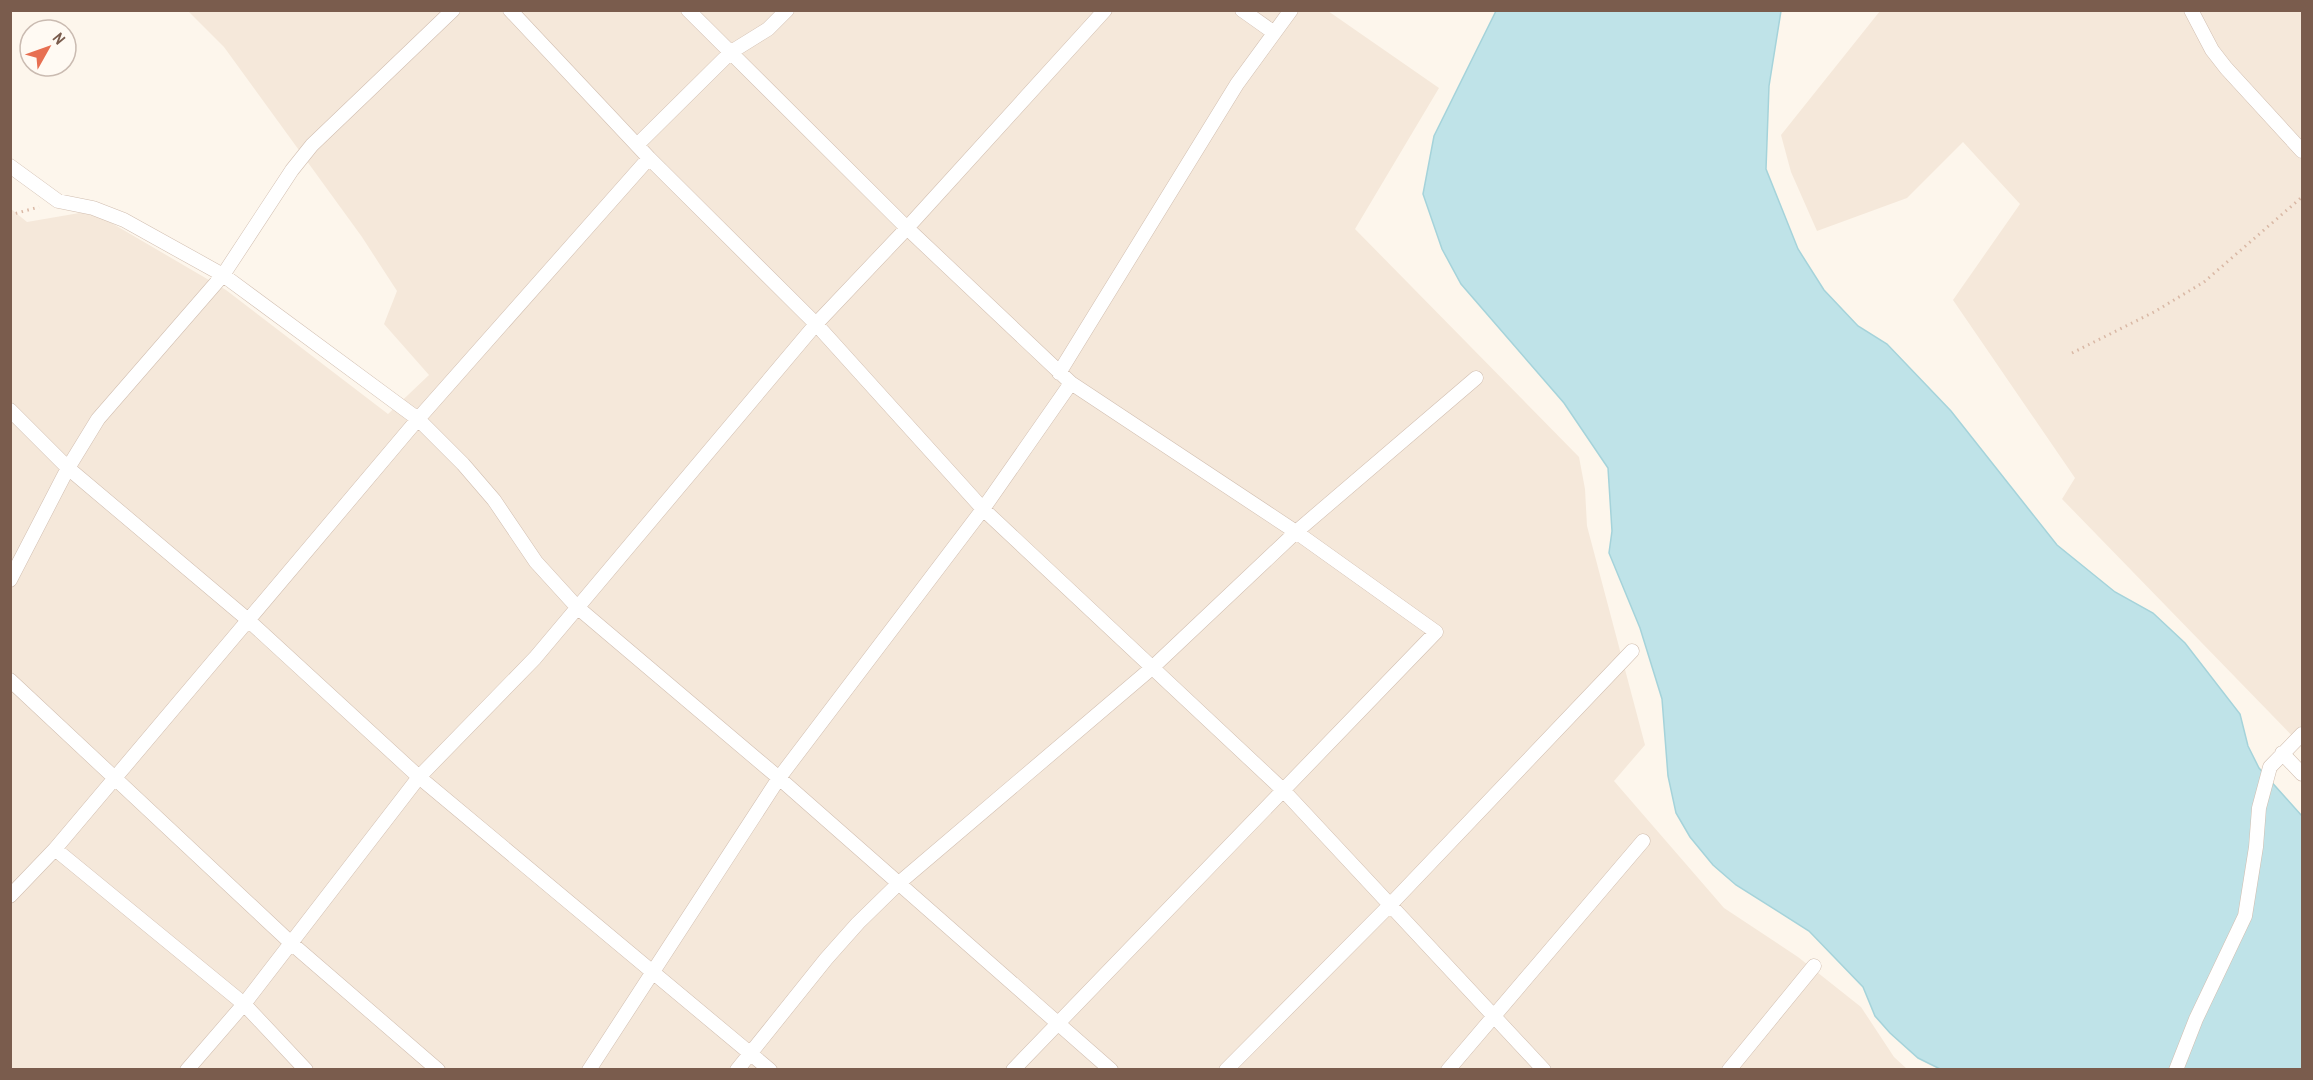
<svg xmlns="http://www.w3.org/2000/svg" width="2313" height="1080" font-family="'Archivo Narrow',sans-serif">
<rect width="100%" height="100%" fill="#fdf6ec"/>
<path fill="#f5e8da" d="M188,11h1140l111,77 -84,141 224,228 6,32 2,37 58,219 -31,36 110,127 74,49 63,50 33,50 13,12h-1896l-1,-861 17,14 64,-11 135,79 162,124 41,-39 -45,-51 13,-33 -35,-54 -138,-190z
M1880,11h422v735l-240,-247 13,-21 -122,-178 67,-96 -57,-62 -56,56 -90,33 -26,-59 -10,-37z"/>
<path fill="#bfe3e8" stroke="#a5d3da" stroke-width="1.5" d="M1496,11h285l-12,75 -3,83 32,80 26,41 34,36 29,18 64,67 106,134 58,47 38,21 32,30 55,71 8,32 11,22 43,48v253h-362l-22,-11 -28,-25 -15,-17 -12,-29 -54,-56 -73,-46 -23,-20 -23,-28 -14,-24 -8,-37 -6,-77 -22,-71 -31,-75 3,-22 -4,-63 -44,-65 -103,-119 -19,-35 -19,-55 11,-58z"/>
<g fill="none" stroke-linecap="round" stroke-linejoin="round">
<g stroke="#d1beb0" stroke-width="15">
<path id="street" d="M510,10l139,148 167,166 167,185 300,281 261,280
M688,10l219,218 164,155 225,149 140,100 -423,438
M1242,10l31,22
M2191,10l21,40 14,18 76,83
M637,145l94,-93 37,-23 19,-19
M10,166l48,35 35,7 31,12 99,55 195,144 45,45 31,36 42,62 41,45 202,171 332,292
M1059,373l178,-289 54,-74
M10,410l58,58 179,151 172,158 351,293
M10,580l58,-112 30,-49 125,-144 69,-105 20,-25 141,-135
M10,680l281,263 147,127
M2282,753l20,21
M55,849l189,155 62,66
M10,896l45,-47 363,-430 231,-261
M187,1070l57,-66 175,-227 116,-119 281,-334 91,-96 198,-218
M589,1070l190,-292 204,-269 88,-126
M737,1070l89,-111 32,-36 41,-40 254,-216 143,-135 180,-154
M1226,1070l165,-166 241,-253
M1448,1070l195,-229
M1729,1070l85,-104
M2176,1070l20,-51 49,-103 11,-69 3,-39 11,-41 32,-33"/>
</g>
<path stroke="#d9b8a5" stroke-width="3" stroke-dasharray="1.5 4.5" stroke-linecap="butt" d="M10,215l29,-8
M2072,353l82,-41 50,-30 98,-85"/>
<use href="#street" stroke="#fff" stroke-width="14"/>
</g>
<rect width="2313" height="1080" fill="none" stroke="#7a5c4d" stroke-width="24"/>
<g transform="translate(48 48) rotate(50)"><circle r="28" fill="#fffaf3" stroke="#cabbb1" stroke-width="1.5"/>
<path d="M0-4.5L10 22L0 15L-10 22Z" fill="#e76f51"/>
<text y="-9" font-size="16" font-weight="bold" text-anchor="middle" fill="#7a5c4d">N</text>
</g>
</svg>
